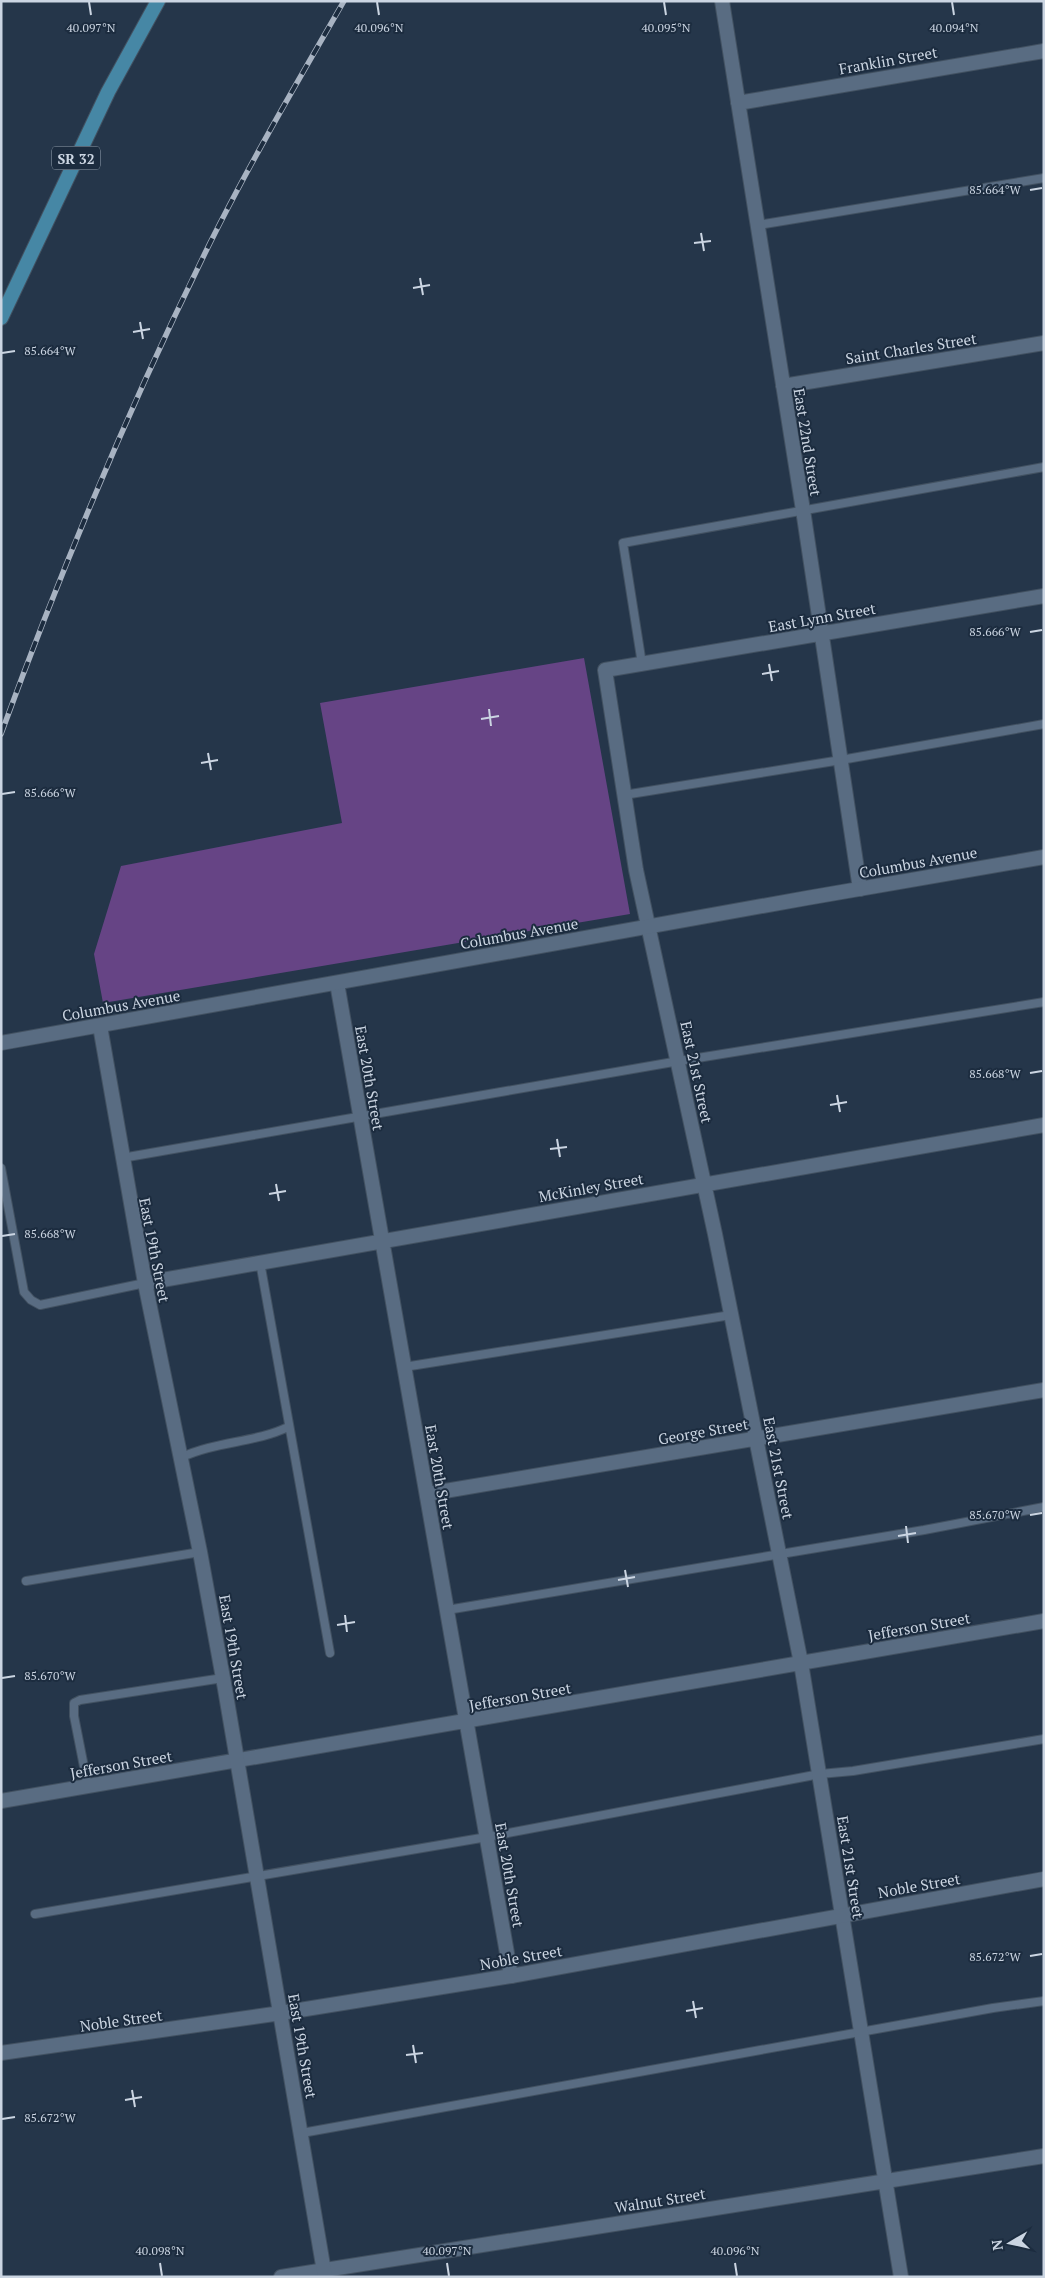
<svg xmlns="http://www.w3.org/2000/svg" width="1045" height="2278" font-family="'PT Serif',serif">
	<rect width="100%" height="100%" fill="#25364a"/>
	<path fill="#664485" d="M584 658 630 914 103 1003 94 954 121 866 342 823 320 703Z"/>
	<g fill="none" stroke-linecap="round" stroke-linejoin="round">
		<defs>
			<path id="service" d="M758 225 1044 178
				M642 664 623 543 1044 467
				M624 795 841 760 1044 724
				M122 1158 679 1061 1044 1002
				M1 1168 24 1292 31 1300 40 1305 145 1283
				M260 1262 330 1653
				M404 1367 731 1315
				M180 1458C216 1441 255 1443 288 1427
				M26 1581 200 1552
				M447 1610 924 1530 1044 1507
				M88 1787 74 1716V1703L80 1700 223 1678
				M35 1914 487 1837 820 1774 853 1771 1044 1739
				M302 2133 993 2008 1044 2001"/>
			<path id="minor" d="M722 1 803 510 860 889
				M738 103 1044 51
				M783 386 1044 343
				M337 983 511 1976
				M145 1283 1044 1125
				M427 1494 1044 1390
				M1 1801 1044 1621
				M281 2277 1044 2156
				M901 2277 801 1663 715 1234 636 870 605 670 1044 596"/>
			<path id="tertiary" d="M100 1026 145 1283 200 1552 225 1689 325 2277
				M1 1043 807 898 1044 857
				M1 2053 281 2013 511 1976 1044 1879"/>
			<path id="primary" d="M1 318 108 92 158 1"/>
		</defs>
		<use href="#service" stroke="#425161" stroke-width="10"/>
		<use href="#minor" stroke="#425161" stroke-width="16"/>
		<use href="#tertiary" stroke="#425161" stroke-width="16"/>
		<use href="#primary" stroke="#425161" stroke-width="16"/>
		<use href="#service" stroke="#596c82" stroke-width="8"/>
		<use href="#minor" stroke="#596c82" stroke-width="14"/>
		<use href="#tertiary" stroke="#596c82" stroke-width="14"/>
		<use href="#primary" stroke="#4687a5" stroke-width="14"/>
		<defs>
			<path id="rail" d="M1 734C62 567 131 403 210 243 251 161 298 81 344 1"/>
		</defs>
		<use href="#rail" stroke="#a8b3c2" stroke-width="5.5"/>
		<use href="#rail" stroke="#1c2c3f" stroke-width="4" stroke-dasharray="11" stroke-linecap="butt"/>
	</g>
	<path fill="none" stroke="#cbd5e2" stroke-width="2" d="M89 2 91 15M377 2 379 15M664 2 666 15M952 2 954 15M1030 190 1042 188M701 233 704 251M694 243 711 241M420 278 423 295M413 288 430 285M140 322 143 339M133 332 150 329M2 353 15 351M1030 632 1042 630M769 664 772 681M762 674 779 671M489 709 491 726M481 719 499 716M208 753 211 770M201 763 218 760M2 794 15 792M1030 1073 1042 1071M837 1095 840 1112M830 1105 847 1102M557 1139 560 1157M550 1149 567 1147M276 1184 279 1201M269 1194 286 1191M2 1236 15 1234M1030 1515 1042 1513M906 1526 908 1543M898 1536 916 1533M625 1570 628 1587M618 1580 635 1577M345 1615 347 1632M337 1625 355 1622M2 1678 15 1676M1030 1956 1042 1954M693 2001 696 2018M686 2011 703 2008M413 2045 416 2063M406 2055 423 2053M132 2090 135 2107M125 2100 142 2097M2 2119 15 2117M160 2263 162 2276M447 2263 449 2276M735 2263 737 2276"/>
	<g text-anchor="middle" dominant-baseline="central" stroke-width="4" stroke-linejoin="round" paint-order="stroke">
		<rect fill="#1c2c3f" stroke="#96a2b1" stroke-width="1" x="52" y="146.5" width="48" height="23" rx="4"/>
		<g font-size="14" font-weight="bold" fill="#cbd5e2">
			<text x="76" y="158">SR 32</text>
		</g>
		<g font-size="15" fill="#cbd5e2" stroke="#1c2c3f">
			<text transform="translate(888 60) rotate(-10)">Franklin Street</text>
			<text transform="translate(911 348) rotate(-9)">Saint Charles Street</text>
			<text transform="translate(808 442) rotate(81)">East 22nd Street</text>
			<text transform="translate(822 617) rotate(-10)">East Lynn Street</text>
			<text transform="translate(918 862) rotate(-10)">Columbus Avenue</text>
			<text transform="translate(519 933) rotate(-10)">Columbus Avenue</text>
			<text transform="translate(121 1005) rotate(-10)">Columbus Avenue</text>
			<text transform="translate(697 1072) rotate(78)">East 21st Street</text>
			<text transform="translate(370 1078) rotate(80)">East 20th Street</text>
			<text transform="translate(591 1187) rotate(-10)">McKinley Street</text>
			<text transform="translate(155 1250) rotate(79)">East 19th Street</text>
			<text transform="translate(703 1431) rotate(-10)">George Street</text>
			<text transform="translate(779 1468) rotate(79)">East 21st Street</text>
			<text transform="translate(440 1477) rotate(80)">East 20th Street</text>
			<text transform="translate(919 1626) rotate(-10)">Jefferson Street</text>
			<text transform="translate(234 1647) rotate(80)">East 19th Street</text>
			<text transform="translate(520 1696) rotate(-10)">Jefferson Street</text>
			<text transform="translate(121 1764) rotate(-10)">Jefferson Street</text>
			<text transform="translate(851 1867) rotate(81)">East 21st Street</text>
			<text transform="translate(510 1875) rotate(80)">East 20th Street</text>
			<text transform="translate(919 1885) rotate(-10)">Noble Street</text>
			<text transform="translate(521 1957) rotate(-10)">Noble Street</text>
			<text transform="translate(121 2020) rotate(-8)">Noble Street</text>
			<text transform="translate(303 2046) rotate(80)">East 19th Street</text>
			<text transform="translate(660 2200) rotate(-9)">Walnut Street</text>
		</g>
	</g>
	<g font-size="12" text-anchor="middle" fill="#cbd5e2" stroke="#1c2c3f" stroke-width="4" stroke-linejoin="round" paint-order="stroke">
		<text x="954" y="32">40.094°N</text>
		<text x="91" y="32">40.097°N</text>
		<text x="379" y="32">40.096°N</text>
		<text x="666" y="32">40.095°N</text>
		<text x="995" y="194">85.664°W</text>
		<text x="50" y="355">85.664°W</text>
		<text x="995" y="636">85.666°W</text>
		<text x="50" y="797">85.666°W</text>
		<text x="995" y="1078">85.668°W</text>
		<text x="50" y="1238">85.668°W</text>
		<text x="995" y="1519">85.670°W</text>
		<text x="50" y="1680">85.670°W</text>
		<text x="995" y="1961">85.672°W</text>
		<text x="50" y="2122">85.672°W</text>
		<text x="160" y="2255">40.098°N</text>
		<text x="447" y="2255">40.097°N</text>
		<text x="735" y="2255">40.096°N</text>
	</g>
	<rect width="1045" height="2278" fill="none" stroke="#cbd5e2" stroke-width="5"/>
	<g transform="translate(1010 2243) rotate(261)" stroke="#1c2c3f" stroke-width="4" paint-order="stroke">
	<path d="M0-4L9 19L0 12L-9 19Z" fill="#cbd5e2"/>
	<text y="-8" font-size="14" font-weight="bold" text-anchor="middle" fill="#cbd5e2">N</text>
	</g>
</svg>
